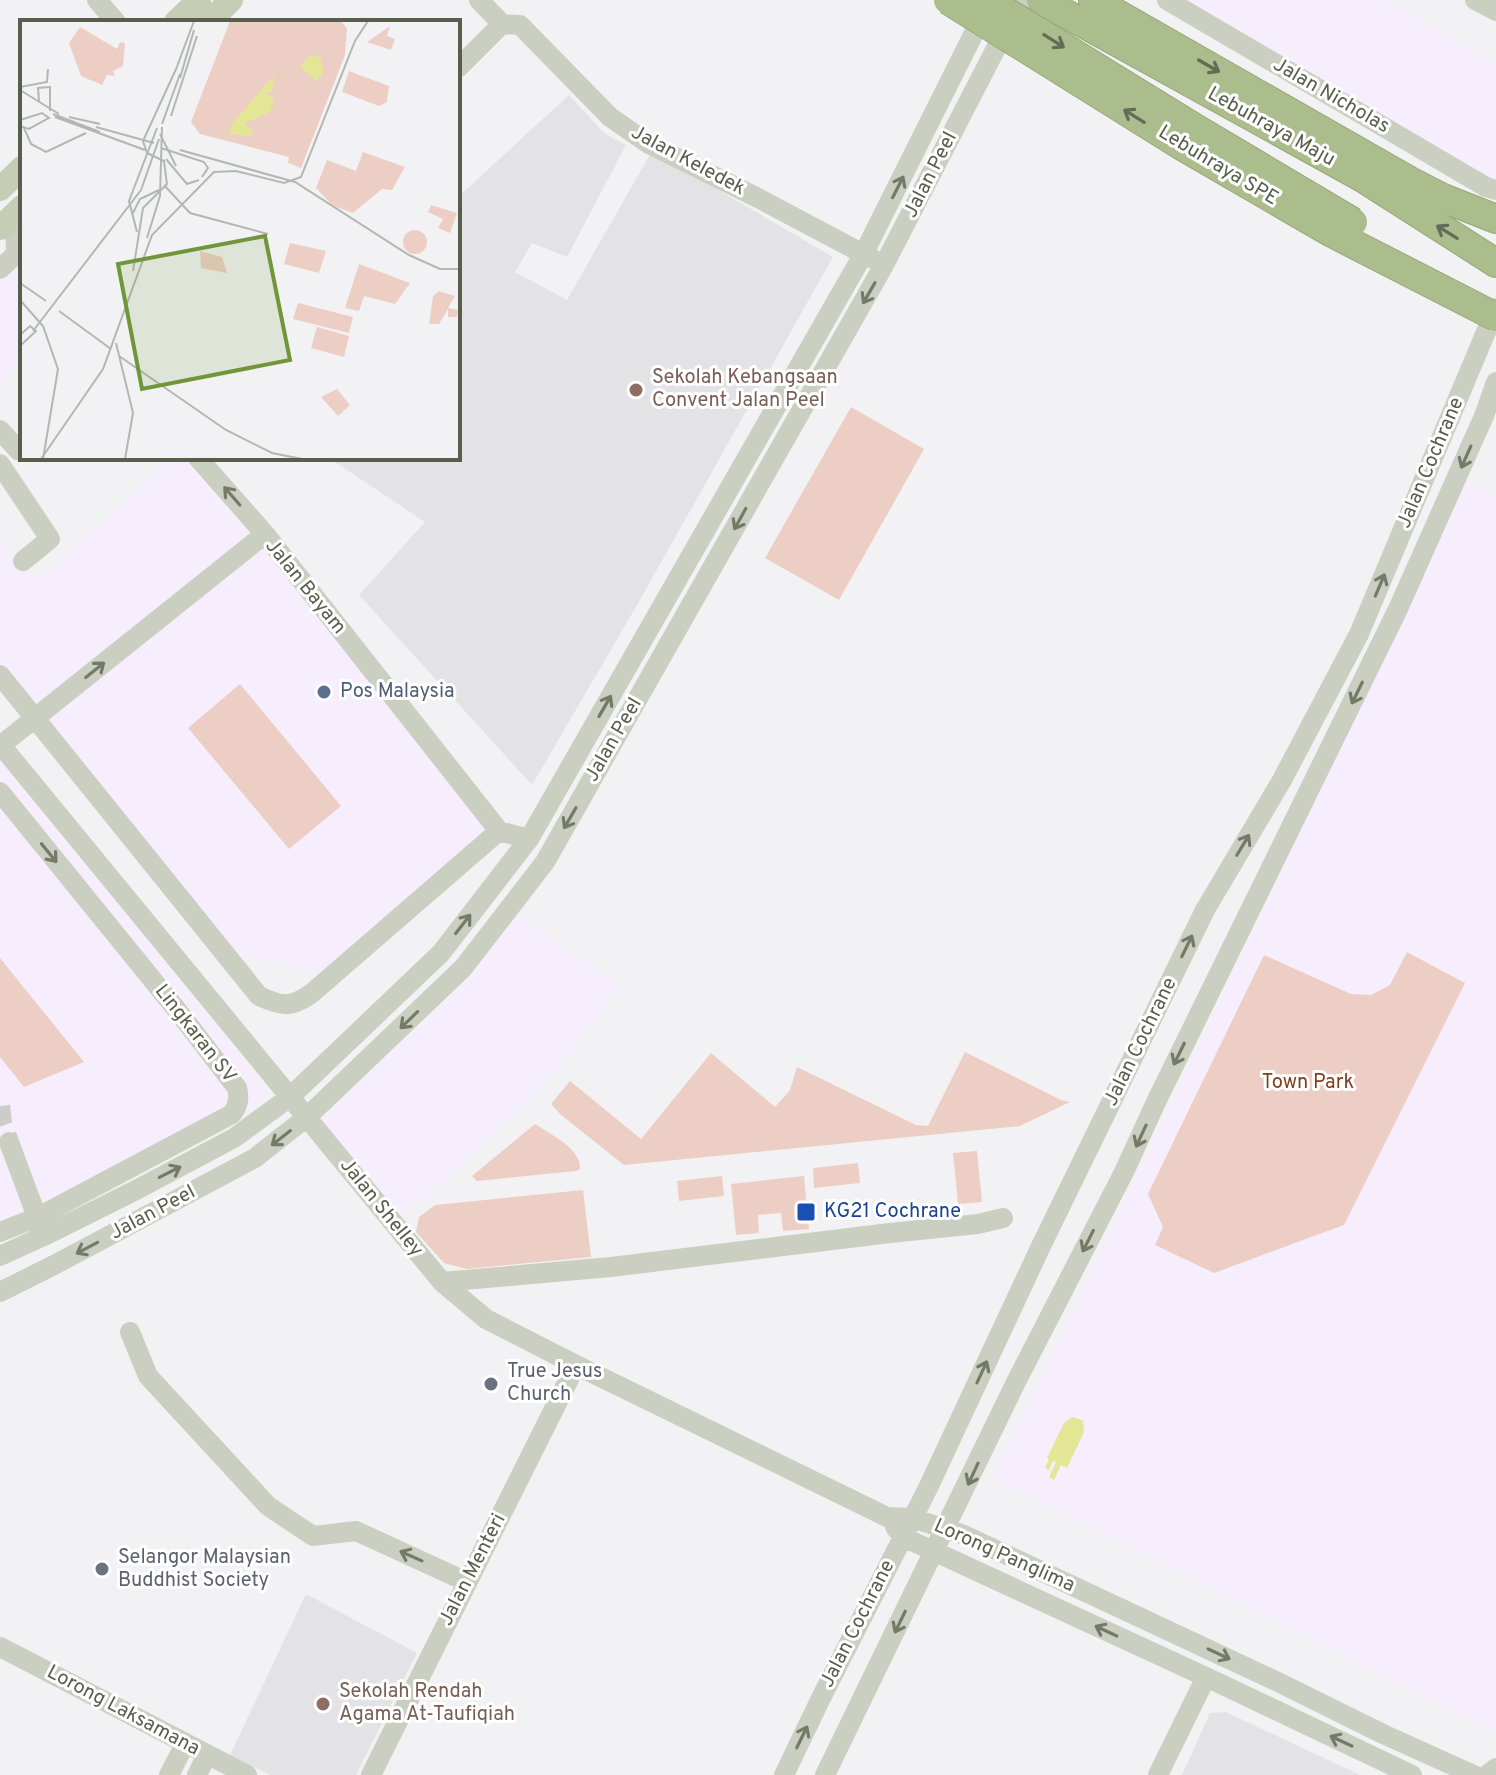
<svg xmlns="http://www.w3.org/2000/svg" width="1496" height="1775" font-family="Overpass,sans-serif">
	<rect width="100%" height="100%" fill="#f2f2f4"/>
	<path fill="#f6eefc" d="M1181 0H1385L1496 63V184Z
		M22 260V361L0 381V280Z
		M171 458H191L256 533 35 709 0 666V538L29 577 50 574Z
		M1466 481 1496 497V1733L993 1479Z
		M265 543 489 829 325 975 233 953 42 720Z
		M0 758 272 1096 133 1173 0 1243Z
		M518 914 619 986 561 1065 524 1104 441 1183 402 1216 322 1121 469 977Z"/>
	<path fill="#e3e3e5" d="M569 95 605 134 626 145 567 257 532 243 515 272 567 300 652 151 833 257 637 605 532 785 359 595 425 522 329 458H458V197Z
		M306 1594 417 1653 356 1775H270L230 1755Z
		M1226 1712 1360 1775H1182L1210 1713Z"/>
	<path fill="#edcec4" d="M851 407 924 449 839 600 765 558Z
		M240 684 341 806 289 849 188 728Z
		M1407 952 1465 983 1344 1225 1214 1273 1155 1245 1163 1227 1148 1194 1264 955 1351 994 1371 995 1390 985Z
		M0 958 84 1062 24 1087 0 1057Z
		M965 1052 1061 1100 1070 1102 1020 1126 624 1165 560 1114 551 1104 570 1081 641 1139 711 1053 775 1107 790 1090 797 1067 916 1125 928 1126Z
		M535 1124C550 1134 582 1149 580 1169L576 1171 477 1181 472 1176Z
		M977 1151 982 1202 958 1204 953 1153Z
		M858 1163 860 1183 814 1188 813 1168Z
		M722 1176 724 1196 679 1201 677 1181Z
		M804 1176 809 1229 783 1231 781 1213 758 1215 759 1233 736 1235 731 1184Z
		M583 1190 591 1257 467 1269 444 1263 416 1232 419 1217 435 1205Z"/>
	<path fill="#e3e795" d="M1073 1417 1083 1421 1084 1432 1067 1468 1061 1465 1054 1480 1049 1477 1056 1462 1053 1461 1049 1470 1045 1468 1049 1459 1047 1458 1064 1423Z"/>
	<g fill="none" stroke-linecap="round" stroke-linejoin="round">
		<path stroke="#cccdca" stroke-width="20" stroke-dasharray="20 10" stroke-linecap="butt" d="M0 1106 2 1123 9 1142"/>
		<defs>
			<path id="highway" d="M1041 0 1363 178 1496 263
				M1093 0 1410 181 1443 198 1496 219"/>
		</defs>
		<use href="#highway" stroke="#97a878" stroke-width="30"/>
		<path stroke="#cbcfc1" stroke-width="20" d="M97 0 116 22
			M479 0 502 24 520 25 610 117 649 144 758 198 873 259
			M1167 0 1486 187 1496 190
			M1475 0 1496 11
			M458 68 502 24
			M0 269 16 254 15 214
			M0 430 19 451
			M198 458 265 534 499 831 529 839
			M0 464 50 539 23 561
			M0 675 259 996C283 1007 291 1008 312 993L499 831
			M0 744 442 1282 486 1319 576 1365 887 1517 912 1518 964 1535 1280 1683 1383 1734 1474 1775
			M0 746 265 534
			M0 792 177 1010 237 1088C240 1098 238 1106 232 1114L38 1217 0 1232
			M9 1142 41 1228
			M0 1256 44 1236 138 1189 234 1138 290 1097 441 953 529 839 864 253 985 11
			M442 1282 611 1267 890 1233 978 1224 1003 1218
			M0 1292 54 1265 255 1158 307 1117 463 968 545 862 884 265 1021 0
			M130 1332 148 1376 268 1506 313 1536 356 1531 467 1582
			M895 1527 903 1537 1206 1677 1412 1775
			M0 1647 247 1775
			M169 1775 185 1744
			M197 1775 207 1755
			M371 1775 576 1365
			M784 1775 821 1698 928 1488 1041 1246 1205 910 1282 780 1359 634 1496 308
			M825 1775 1015 1384 1124 1172 1157 1100 1398 609 1484 416 1496 382
			M1158 1775 1206 1677
			M1487 1775 1496 1768"/>
		<path stroke="#c5ceb4" stroke-width="24" d="M176 22 199 0
			M209 22 231 0
			M0 189 22 168
			M0 228 22 207"/>
		<use href="#highway" stroke="#abbc8d" stroke-width="28"/>
		<defs>
			<path id="highway-bridge" d="M948 0 1182 146 1332 233 1496 317
				M987 0 1195 128 1353 222"/>
		</defs>
		<use href="#highway-bridge" stroke="#97a878" stroke-width="30" stroke-linecap="butt"/>
		<use href="#highway-bridge" stroke="#abbc8d" stroke-width="28"/>
	</g>
	<defs><path id="oneway-shaft" d="M-6 0H5M1.5-3L5.5 0L1.5 3" fill="none" stroke-width="1.6" stroke-linecap="round" stroke-linejoin="round" transform="scale(2)"/></defs>
	<g stroke="#646c55">
		<use href="#oneway-shaft" transform="translate(1054 41) rotate(32)"/>
		<use href="#oneway-shaft" transform="translate(1209 66) rotate(30)"/>
		<use href="#oneway-shaft" transform="translate(1134 116) rotate(-148)"/>
		<use href="#oneway-shaft" transform="translate(1447 232) rotate(-148)"/>
	</g>
	<g stroke="#757a68">
		<use href="#oneway-shaft" transform="translate(898 187) rotate(-63)"/>
		<use href="#oneway-shaft" transform="translate(869 293) rotate(120)"/>
		<use href="#oneway-shaft" transform="translate(1466 457) rotate(114)"/>
		<use href="#oneway-shaft" transform="translate(232 496) rotate(-131)"/>
		<use href="#oneway-shaft" transform="translate(740 519) rotate(119)"/>
		<use href="#oneway-shaft" transform="translate(1380 585) rotate(-67)"/>
		<use href="#oneway-shaft" transform="translate(95 670) rotate(-39)"/>
		<use href="#oneway-shaft" transform="translate(1357 693) rotate(116)"/>
		<use href="#oneway-shaft" transform="translate(605 706) rotate(-60)"/>
		<use href="#oneway-shaft" transform="translate(570 818) rotate(120)"/>
		<use href="#oneway-shaft" transform="translate(1243 845) rotate(-59)"/>
		<use href="#oneway-shaft" transform="translate(49 853) rotate(51)"/>
		<use href="#oneway-shaft" transform="translate(463 924) rotate(-52)"/>
		<use href="#oneway-shaft" transform="translate(1187 946) rotate(-64)"/>
		<use href="#oneway-shaft" transform="translate(409 1020) rotate(136)"/>
		<use href="#oneway-shaft" transform="translate(1179 1054) rotate(116)"/>
		<use href="#oneway-shaft" transform="translate(1141 1136) rotate(115)"/>
		<use href="#oneway-shaft" transform="translate(281 1138) rotate(142)"/>
		<use href="#oneway-shaft" transform="translate(170 1172) rotate(-27)"/>
		<use href="#oneway-shaft" transform="translate(1088 1241) rotate(117)"/>
		<use href="#oneway-shaft" transform="translate(87 1248) rotate(152)"/>
		<use href="#oneway-shaft" transform="translate(982 1372) rotate(-65)"/>
		<use href="#oneway-shaft" transform="translate(973 1474) rotate(115)"/>
		<use href="#oneway-shaft" transform="translate(411 1556) rotate(-156)"/>
		<use href="#oneway-shaft" transform="translate(900 1622) rotate(116)"/>
		<use href="#oneway-shaft" transform="translate(1106 1631) rotate(-155)"/>
		<use href="#oneway-shaft" transform="translate(1219 1654) rotate(25)"/>
		<use href="#oneway-shaft" transform="translate(802 1737) rotate(-64)"/>
		<use href="#oneway-shaft" transform="translate(1341 1741) rotate(-155)"/>
	</g>
	<g fill="#8d6e63" stroke="#fff" stroke-width="3">
		<circle cx="636" cy="390" r="8"/>
		<circle cx="323" cy="1704" r="8"/>
	</g>
	<circle fill="#5c6f8a" stroke="#fff" stroke-width="3" cx="324" cy="692" r="8"/>
	<rect fill="#1a4fb4" stroke="#fff" stroke-width="3" x="796" y="1202" width="20" height="20" rx="4"/>
	<g fill="#6b7280" stroke="#fff" stroke-width="3">
		<circle cx="491" cy="1384" r="8"/>
		<circle cx="102" cy="1569" r="8"/>
	</g>
	<g text-anchor="middle" dominant-baseline="central" stroke-width="6" stroke-linejoin="round" paint-order="stroke">
		<g font-size="20" fill="#585e4b" stroke="#fff">
			<text transform="translate(1331 96) rotate(30)">Jalan Nicholas</text>
			<text transform="translate(1271 127) rotate(29)">Lebuhraya Maju</text>
			<text transform="translate(688 161) rotate(28)">Jalan Keledek</text>
			<text transform="translate(1218 166) rotate(31)">Lebuhraya SPE</text>
			<text transform="translate(931 175) rotate(-63)">Jalan Peel</text>
			<text transform="translate(1431 463) rotate(-67)">Jalan Cochrane</text>
			<text transform="translate(305 587) rotate(51)">Jalan Bayam</text>
			<text transform="translate(614 740) rotate(-60)">Jalan Peel</text>
			<text transform="translate(195 1034) rotate(52)">Lingkaran SV</text>
			<text transform="translate(1141 1042) rotate(-64)">Jalan Cochrane</text>
			<text transform="translate(381 1208) rotate(51)">Jalan Shelley</text>
			<text transform="translate(153 1213) rotate(-28)">Jalan Peel</text>
			<text transform="translate(1004 1556) rotate(24)">Lorong Panglima</text>
			<text transform="translate(473 1570) rotate(-63)">Jalan Menteri</text>
			<text transform="translate(858 1624) rotate(-63)">Jalan Cochrane</text>
			<text transform="translate(123 1711) rotate(28)">Lorong Laksamana</text>
		</g>
		<g font-size="20" fill="#785e54" stroke="#fff" text-anchor="start">
			<text x="652" y="378">Sekolah Kebangsaan<tspan x="652" dy="23">Convent Jalan Peel</tspan></text>
			<text x="339" y="1692">Sekolah Rendah<tspan x="339" dy="23">Agama At-Taufiqiah</tspan></text>
		</g>
		<g font-size="20" fill="#4e5e75" stroke="#fff" text-anchor="start">
			<text x="340" y="692">Pos Malaysia</text>
		</g>
		<g font-size="20" fill="#7d3f1e" stroke="#fff">
			<text x="1308" y="1083">Town Park</text>
		</g>
		<g font-size="20" fill="#164399" stroke="#fff" text-anchor="start">
			<text x="824" y="1212">KG21 Cochrane</text>
		</g>
		<g font-size="20" fill="#5b616d" stroke="#fff" text-anchor="start">
			<text x="507" y="1372">True Jesus<tspan x="507" dy="23">Church</tspan></text>
			<text x="118" y="1558">Selangor Malaysian<tspan x="118" dy="23">Buddhist Society</tspan></text>
		</g>
	</g>
	<g transform="translate(20 20)">
		<rect width="440" height="440" fill="#f2f2f4"/>
		<path d="M210 1H321L327 9 325 35 281 148 268 143 269 137 180 114 171 102ZM370 6 367 16 375 19 371 30 347 22ZM60 7 97 29 100 22 105 23 103 46 93 51 95 56 87 55 82 65 61 56 49 23ZM329 51 369 66 367 82 359 86 322 72ZM343 132 385 147 372 170 362 169 333 193 312 185 296 168 307 140 336 151ZM411 185 437 193 430 213 418 208 423 199 408 192ZM383 222a12 12 0 1 1 24 0a12 12 0 1 1-24 0ZM270 223 306 231 299 253 264 244ZM180 231 202 237 207 253 181 248ZM339 244 390 263 375 284 344 276 339 291 325 288ZM419 271 435 276 428 288 438 290 437 297H428V289L419 304H409L413 276ZM278 283 333 297 329 313 273 299ZM297 307 329 316 324 337 291 328ZM317 369 330 385 318 396 301 377Z" fill="#edcec4"/>
		<path d="M292 35 300 38 304 50 297 62 280 46ZM254 55 252 71 245 73 254 80 250 92 225 103 233 112 230 116 210 114 211 105Z" fill="#e3e795"/>
		<path fill="none" stroke="#b4b7b0" stroke-width="2" d="M155 52 174 1M160 58 174 10M0 67 27 62 28 49M0 70 39 94M19 81 18 68 30 67V91M33 94 80 112M151 96 177 16M35 97 125 130M49 97 80 104M0 100 22 93 29 98 9 109 0 106M142 104 160 54M76 107 134 123M4 108 11 124 26 132 66 113M140 114 156 146M141 128 184 142 188 148 182 157M160 130 275 162 389 235 420 249H440M146 139 167 164 179 160M144 165 170 193 248 214M147 165 144 141 127 133 123 121 156 49M113 193 120 179 139 170M117 212 109 181 137 108M127 218 140 176 142 107M113 251 123 188 147 164M0 263 26 281M0 280 23 306 38 349 23 439M39 291 91 329M13 311 121 170 139 119M0 315 10 306 16 311 0 326M96 323 113 393 105 439M99 336 206 410 252 433 282 439M21 439 83 349 132 215 194 152 216 151 264 163 281 157 335 21 348 1"/>
		<path fill="#71963a" fill-opacity="0.15" stroke="#71963a" stroke-width="4" d="M245 216 270 340 122 369 98 244Z"/>
		<rect width="440" height="440" fill="none" stroke="#585e4b" stroke-width="4"/>
	</g>
</svg>
